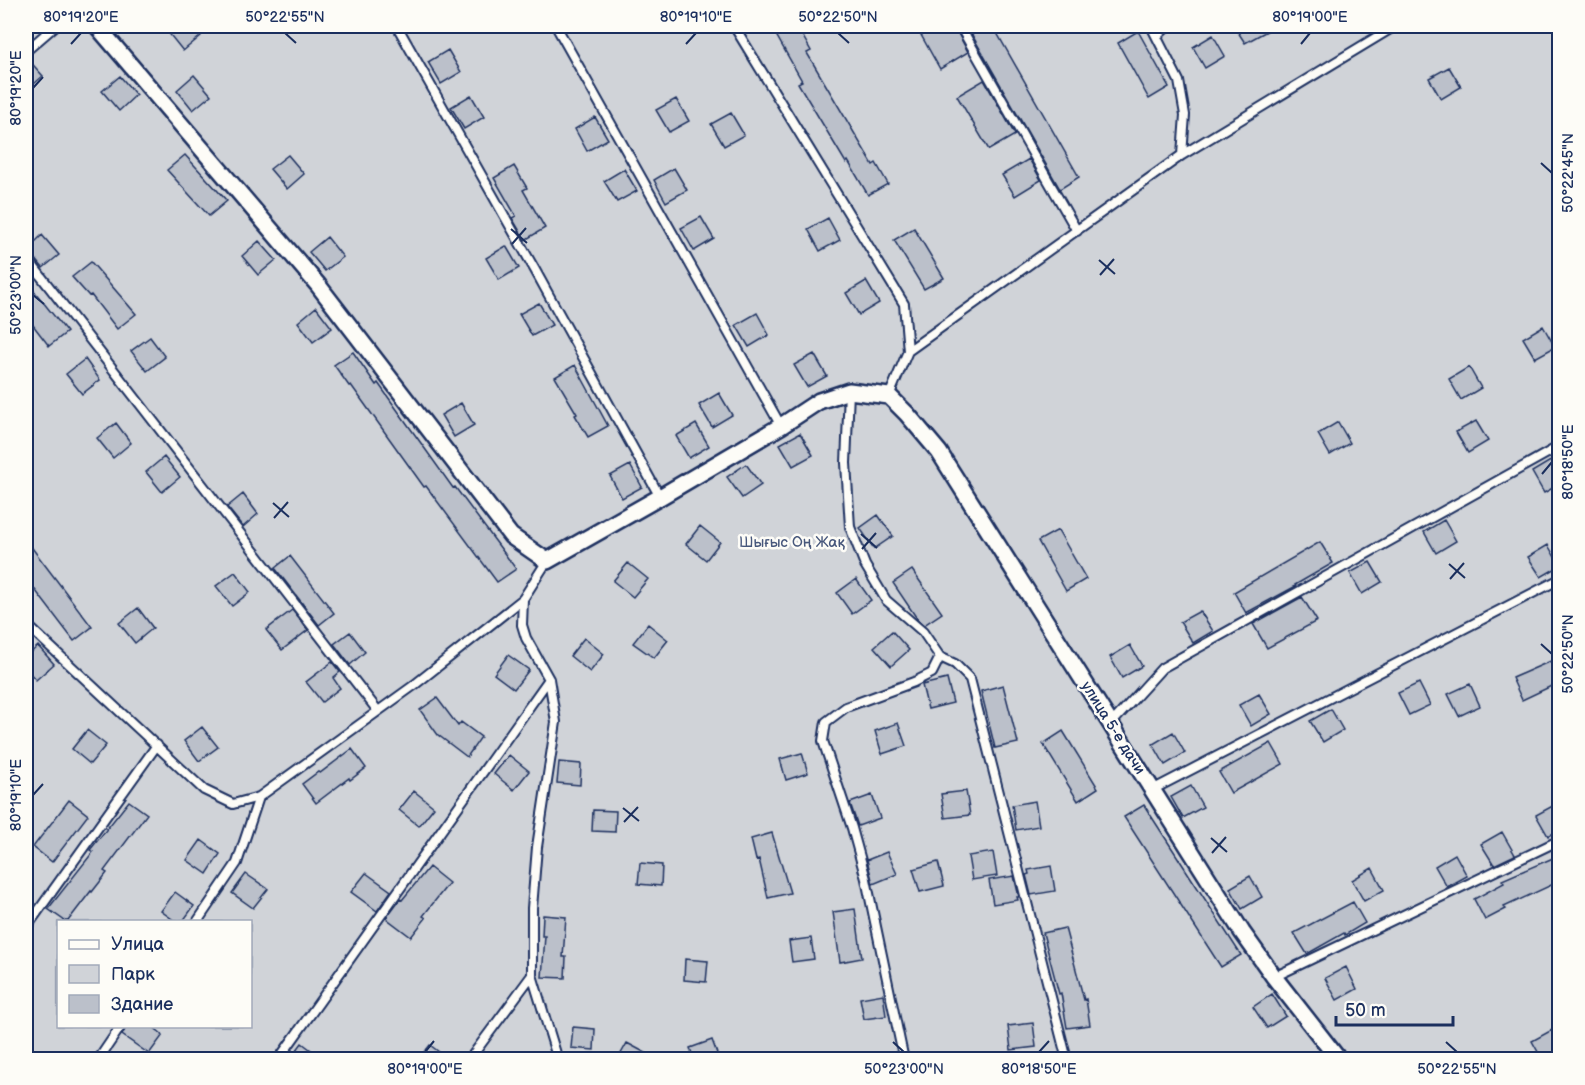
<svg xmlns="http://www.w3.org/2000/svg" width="1585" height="1085" font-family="'Balsamiq Sans',sans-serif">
	<rect width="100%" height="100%" fill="#f0f0ee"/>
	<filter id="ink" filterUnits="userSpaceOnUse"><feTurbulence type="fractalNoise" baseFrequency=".0167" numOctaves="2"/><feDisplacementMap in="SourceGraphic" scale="12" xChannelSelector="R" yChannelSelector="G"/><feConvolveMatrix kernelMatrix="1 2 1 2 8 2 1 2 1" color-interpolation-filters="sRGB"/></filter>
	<g filter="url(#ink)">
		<path fill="#d0d3d8" stroke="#76819b" stroke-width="1.5" fill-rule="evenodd" d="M26 26H1559V1059H26ZM58 922H250V1026H58Z"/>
		<path fill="#bbc0ca" stroke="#1b2f5e" stroke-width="1.5" d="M174 26H193L201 36 183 51 167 31Z
			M771 26H797L811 51 807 53 873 165 876 163 888 184 868 195 848 161 846 163 798 83 802 81Z
			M916 26H954L968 52 940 69Z
			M967 26H993L1079 177 1060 189Z
			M1234 26H1276L1245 43Z
			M1138 31 1169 87 1149 99 1118 43Z
			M1213 35 1225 56 1205 68 1193 47Z
			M448 50 461 72 441 84 428 62Z
			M26 57 43 76 26 91Z
			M1449 67 1461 87 1441 99 1429 78Z
			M194 75 211 95 193 110 177 90Z
			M120 76 136 95 119 111 102 91Z
			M984 80 1015 135 989 150 957 96Z
			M471 95 484 117 464 129 451 107Z
			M676 99 689 121 669 132 656 110Z
			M731 113 744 135 724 146 711 124Z
			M595 117 608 139 587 151 575 129Z
			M185 155 227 201 209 216 167 170Z
			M288 155 304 174 287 189 270 169Z
			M1029 159 1041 180 1015 196 1002 175Z
			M514 166 527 188 523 190 545 228 525 240 512 218 516 216 494 178Z
			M674 168 687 190 666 202 654 180Z
			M624 169 637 191 617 202 604 181Z
			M701 217 714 239 694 251 681 228Z
			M828 218 840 240 820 251 808 229Z
			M914 228 944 278 924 289 894 240Z
			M42 235 59 255 43 268 31 253 26 251Z
			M327 237 343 257 325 271 309 252Z
			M259 241 276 260 258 275 242 256Z
			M506 246 519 268 499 280 486 258Z
			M91 262 136 314 117 329 91 295 89 296 72 277Z
			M26 266 33 276 27 282 67 332 49 346 26 316Z
			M866 281 879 303 859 315 846 293Z
			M539 303 552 325 532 336 519 314Z
			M316 307 332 328 313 342 298 322Z
			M757 313 769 335 749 347 736 325Z
			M1543 326 1555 347 1535 358 1523 338Z
			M150 337 165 357 147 371 131 351Z
			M353 352 376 385 378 383 453 488 455 487 516 569 497 582 426 486 424 487 351 385 349 386 334 365Z
			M814 354 827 376 807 387 794 365Z
			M85 359 100 380 82 394 66 374Z
			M575 365 608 426 588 437 575 415 577 414 555 377Z
			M1469 367 1481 388 1461 400 1449 379Z
			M719 393 732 415 712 427 699 405Z
			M461 403 474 425 454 437 441 415Z
			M1476 421 1488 441 1468 453 1456 432Z
			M1338 422 1350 443 1330 455 1318 434Z
			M116 423 131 443 113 458 97 438Z
			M696 424 709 446 689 458 676 436Z
			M800 433 813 455 793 466 780 444Z
			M164 457 180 477 162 492 146 472Z
			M1552 460 1560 473V484L1544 493 1532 472Z
			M746 464 761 485 742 498 727 477Z
			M630 465 642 487 622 498 610 476Z
			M243 494 258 514 243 527 227 507Z
			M878 515 893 536 874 549 860 528Z
			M1444 520 1456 541 1436 553 1424 532Z
			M700 526 720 542 706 560 686 544Z
			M1058 530 1086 579 1066 591 1038 541Z
			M26 540 92 627 74 641 26 578Z
			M1320 542 1333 563 1295 585 1296 586 1246 613 1234 592Z
			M1548 545 1560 566 1541 577 1528 557Z
			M290 556 334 613 319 625 275 568Z
			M1370 562 1382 582 1362 594 1350 573Z
			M628 563 648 579 633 597 613 581Z
			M912 570 942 613 924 625 918 620 893 583Z
			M235 572 250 592 232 606 216 586Z
			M856 579 871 600 852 614 837 593Z
			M1302 597 1317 621 1267 648 1253 624Z
			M138 608 153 628 135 643 119 623Z
			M292 610 308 630 282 650 266 630Z
			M1200 611 1213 631 1193 643 1180 622Z
			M648 624 668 640 654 658 633 643Z
			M892 631 909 650 891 666 874 647Z
			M350 632 365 652 350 665 334 644Z
			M584 638 604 654 590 672 570 656Z
			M1130 645 1142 666 1122 678 1110 657Z
			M38 646 54 664 36 680 26 669V657Z
			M508 655 529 670 514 689 494 674Z
			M1560 657V682L1522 700 1512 678Z
			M332 662 340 672 333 678 340 688 322 702 306 682Z
			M947 679 953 703 928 709 922 685Z
			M1419 683 1430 705 1409 715 1398 693Z
			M1470 684 1480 706 1459 716 1448 694Z
			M1003 685 1018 743 995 748 981 691Z
			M1259 694 1271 714 1251 726 1239 705Z
			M437 698 458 726 461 722 481 737 467 757 438 735 420 710Z
			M1331 709 1343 730 1323 742 1310 721Z
			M898 723 906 746 882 754 875 731Z
			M202 727 218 747 199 761 184 741Z
			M87 730 106 745 90 764 72 749Z
			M1063 731 1098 788 1078 801 1043 744Z
			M1173 732 1185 753 1165 765 1153 744Z
			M1271 743 1283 764 1231 793 1219 772Z
			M352 749 366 768 350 780 349 778 316 803 302 784 318 772 320 773Z
			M802 753 808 773 786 780 780 759Z
			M509 755 529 771 514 790 494 774Z
			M559 762 581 764 580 785 557 783Z
			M1191 786 1203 807 1183 818 1171 797Z
			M414 791 434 807 419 826 399 810Z
			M966 791 970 815 945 818 941 794Z
			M872 795 880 818 858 826 850 803Z
			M69 800 88 815 52 862 33 847Z
			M129 801 147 814 104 871 107 873 92 892 91 891 68 921H65L48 909 93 852 90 850Z
			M1035 801 1039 826 1016 830 1012 805Z
			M1560 802V830L1548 836 1536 815Z
			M1144 805 1241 955 1221 967 1124 817Z
			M593 810 616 811 615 832 592 831Z
			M1502 832 1515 855 1494 865 1481 844Z
			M772 833 790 893 768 898 759 859 756 860 751 839Z
			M201 840 220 854 207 874 187 860Z
			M887 852 897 874 873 884 867 860Z
			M993 852 997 876 972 880 968 856Z
			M1455 854 1467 876 1447 887 1435 866Z
			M1560 855V881L1504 907 1506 909 1485 920 1474 899 1504 883 1502 880Z
			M938 862 944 886 920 892 913 869Z
			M640 863 662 865 661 886 638 884Z
			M1051 866 1055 891 1031 895 1026 875 1029 874 1028 870Z
			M429 867 449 883 423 916 426 918 411 937 386 918 400 899 402 900Z
			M1372 868 1384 890 1364 901 1352 880Z
			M366 873 391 891 377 911 351 892Z
			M246 874 268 889 253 908 232 893Z
			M1014 876 1019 897H1017L1018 900 993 904 989 880Z
			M1250 876 1262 897 1242 909 1230 888Z
			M175 892 194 906 183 921H175L161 911Z
			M1353 902 1365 923 1345 935 1344 933 1307 954 1294 933Z
			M855 909 862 958 840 962 833 912Z
			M543 915 566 917 563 957H566L565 978 542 977 545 936H542Z
			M1065 928 1084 1000 1086 999 1090 1025 1067 1028 1061 993 1059 994 1043 933Z
			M811 938 814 959 792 962 789 941Z
			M685 959 708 961 706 982 684 980Z
			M1346 967 1357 989 1337 1000 1325 978Z
			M883 994 886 1016 864 1019 860 998Z
			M1272 994 1286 1016 1267 1028 1253 1007Z
			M1033 1023 1036 1047 1011 1050 1008 1026Z
			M127 1026H152L163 1035 149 1054 122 1035Z
			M573 1027 595 1029 594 1050 571 1048Z
			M1552 1030 1560 1043V1054L1549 1059H1542L1532 1041Z
			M712 1040 719 1059H694L690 1048Z
			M302 1043 323 1059H290Z
			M627 1043 657 1059H618Z
			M430 1045 448 1059H419Z"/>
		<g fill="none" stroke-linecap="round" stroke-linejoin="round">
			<defs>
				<path id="lane" d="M397 26 535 270 660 497
					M556 26 781 426
					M734 26 904 304 908 351 1182 155 1395 26
					M960 26 1077 231
					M1151 26 1179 81 1185 115 1182 155
					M1157 36 1168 26
					M26 51 55 26
					M26 257 378 711
					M849 391 846 463 850 527 865 565 886 600 923 632 940 657 932 673 914 682 846 707 826 722 823 741 852 828 866 879 904 1060
					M889 396 908 351
					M523 599 522 625 526 638 549 679 556 722 537 847 532 908V975L558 1060
					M26 624 204 790 233 804 259 797 413 686 523 599 547 561
					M940 657 955 664 970 679 1067 1060
					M1111 724 1162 668 1560 446
					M1152 790 1560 579
					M197 922 237 863 259 797
					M26 928 157 745
					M1274 977 1560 840
					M98 1060 121 1026
					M278 1060 549 679
					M469 1060 532 975"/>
				<path id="street" d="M97 26 318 285 511 536 547 561 660 497 781 426 819 401 849 391 889 396 907 414 939 452 1242 932 1274 977 1339 1060"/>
			</defs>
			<use href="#lane" stroke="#1b2f5e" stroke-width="12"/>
			<use href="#street" stroke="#1b2f5e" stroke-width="20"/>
			<use href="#lane" stroke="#fdfcf7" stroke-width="8"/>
			<use href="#street" stroke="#fdfcf7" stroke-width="15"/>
		</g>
	</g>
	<path fill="none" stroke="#1b2f5e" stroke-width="2" d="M285 33 296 43M838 33 849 43M71 44 81 33M686 44 696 33M1301 44 1310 33M33 88 43 77M1541 163 1552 173M511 229 527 243M512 244 526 228M1099 260 1115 274M1100 275 1114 259M33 295 44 304M1542 474 1552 462M273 503 289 517M274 518 288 502M861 534 877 548M862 549 876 533M1449 564 1465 578M1450 579 1464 563M1541 644 1552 654M33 795 43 784M623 808 639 821M624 822 638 807M1211 838 1227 852M1212 853 1226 837M893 1042 904 1052M1446 1042 1457 1052M425 1052 434 1041M1039 1052 1049 1041"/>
	<g text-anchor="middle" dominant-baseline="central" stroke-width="5" stroke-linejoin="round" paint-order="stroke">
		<g font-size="15" fill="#48587c" stroke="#fdfcf7">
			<text x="792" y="542">Шығыс Оң Жақ</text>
		</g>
		<g font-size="15" fill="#1b2f5e" stroke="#fdfcf7">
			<text transform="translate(1113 728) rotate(58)">улица 5-е дачи</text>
		</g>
	</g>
	<rect width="1585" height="1085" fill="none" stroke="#fdfcf7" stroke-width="66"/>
	<rect x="57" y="920" width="195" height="108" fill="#fdfcf7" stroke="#a3aaba" stroke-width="1.5"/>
	<rect x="69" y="940" width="30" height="9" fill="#fdfcf7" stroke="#a3aaba" stroke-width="1.5"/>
	<text x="111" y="950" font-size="18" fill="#1b2f5e">Улица</text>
	<rect x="69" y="965" width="30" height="18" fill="#d0d3d8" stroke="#a3aaba" stroke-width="1.5"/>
	<text x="111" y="980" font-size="18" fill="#1b2f5e">Парк</text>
	<rect x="69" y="995" width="30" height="18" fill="#bbc0ca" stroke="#a3aaba" stroke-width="1.5"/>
	<text x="111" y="1010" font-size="18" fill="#1b2f5e">Здание</text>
	<path d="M1336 1016v9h117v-9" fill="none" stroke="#1b2f5e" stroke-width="3"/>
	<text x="1345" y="1016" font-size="18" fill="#1b2f5e" stroke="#fdfcf7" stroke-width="4.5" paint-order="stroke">50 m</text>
	<rect x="33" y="33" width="1519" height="1019" fill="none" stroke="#1b2f5e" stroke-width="2"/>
	<g font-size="15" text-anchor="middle" fill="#1b2f5e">
		<text x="81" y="22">80°19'20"E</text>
		<text x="285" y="22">50°22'55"N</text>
		<text x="696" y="22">80°19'10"E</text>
		<text x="838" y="22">50°22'50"N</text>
		<text x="1310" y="22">80°19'00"E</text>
		<text transform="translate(16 88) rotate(-90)" y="5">80°19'20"E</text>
		<text transform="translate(1568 173) rotate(-90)" y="5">50°22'45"N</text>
		<text transform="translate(16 295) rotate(-90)" y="5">50°23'00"N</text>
		<text transform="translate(1568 462) rotate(-90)" y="5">80°18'50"E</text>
		<text transform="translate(1568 654) rotate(-90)" y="5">50°22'50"N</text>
		<text transform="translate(16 795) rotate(-90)" y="5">80°19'10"E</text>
		<text x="425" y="1074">80°19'00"E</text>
		<text x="904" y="1074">50°23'00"N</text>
		<text x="1039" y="1074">80°18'50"E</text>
		<text x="1457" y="1074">50°22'55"N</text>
	</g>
</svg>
